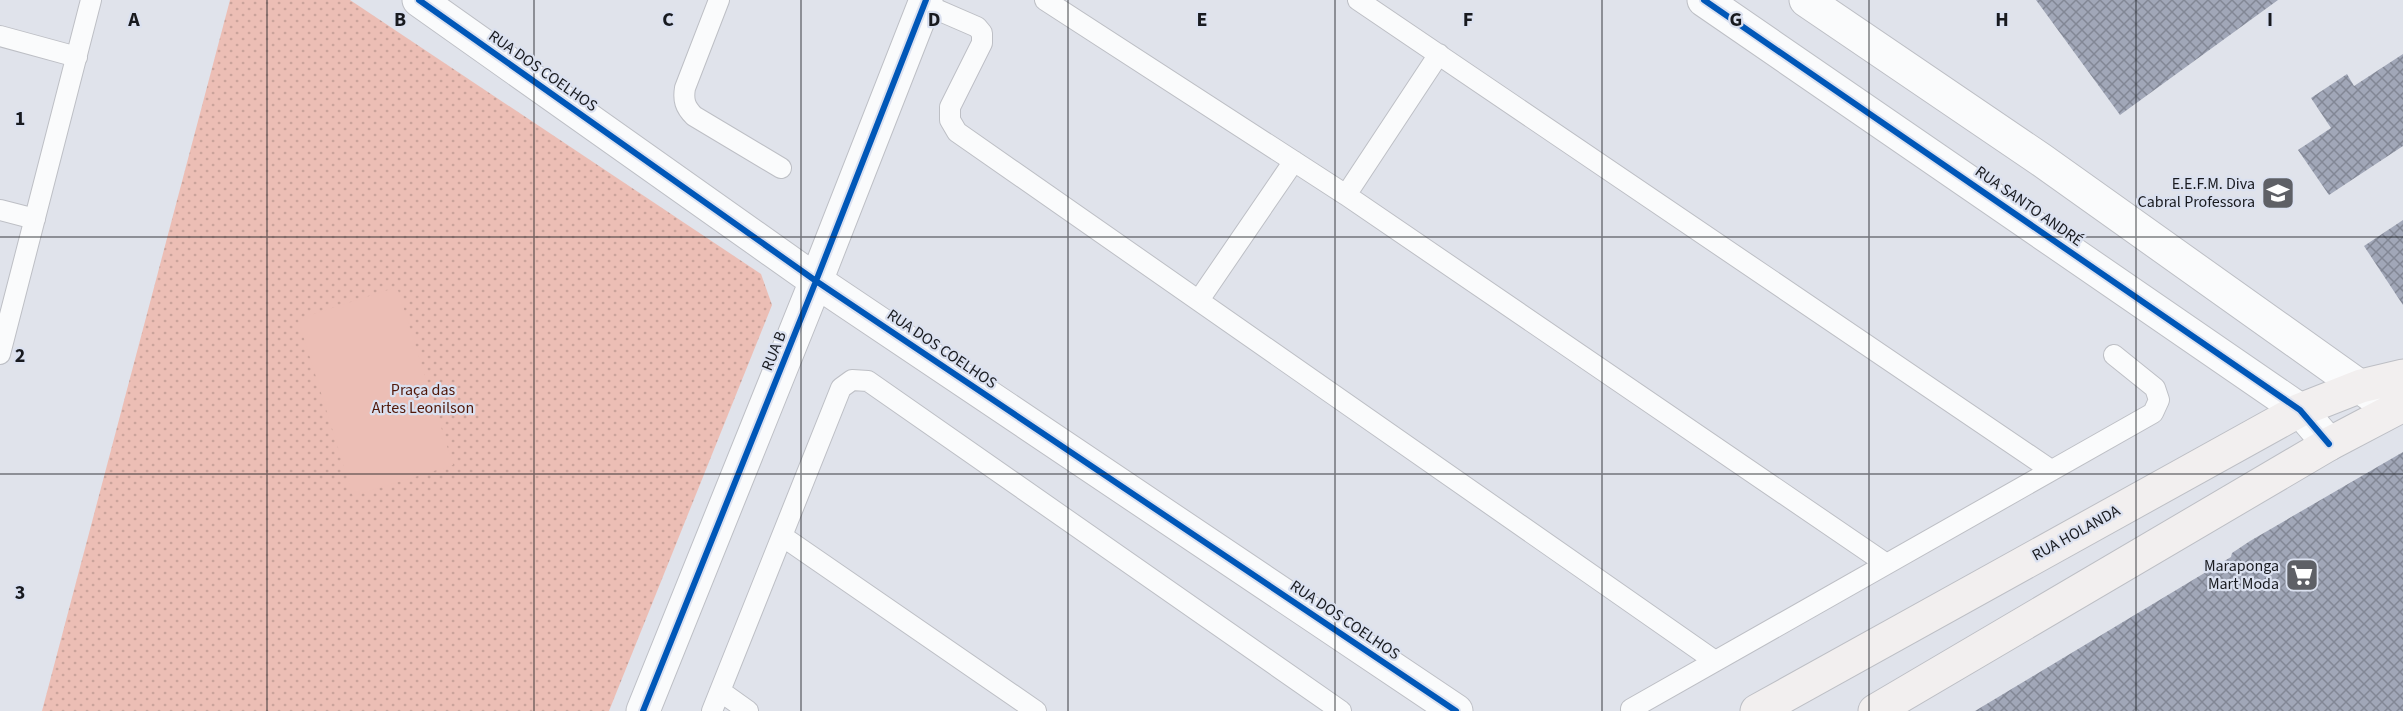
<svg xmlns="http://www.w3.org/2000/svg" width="2403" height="711" font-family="'Source Sans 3',sans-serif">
	<defs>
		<pattern id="grass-dots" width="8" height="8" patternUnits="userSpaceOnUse" patternTransform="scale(1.5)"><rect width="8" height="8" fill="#ecbeb5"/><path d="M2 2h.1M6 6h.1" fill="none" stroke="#caa39b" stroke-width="1.8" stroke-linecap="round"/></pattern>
		<pattern id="building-cross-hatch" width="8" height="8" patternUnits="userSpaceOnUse" patternTransform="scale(1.5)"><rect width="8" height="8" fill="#a1a7b8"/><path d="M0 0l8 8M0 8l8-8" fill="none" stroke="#828795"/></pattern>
	</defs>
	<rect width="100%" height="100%" fill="#e0e3eb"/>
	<path fill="url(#grass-dots)" d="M230 0H350L761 274 772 305 609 711H42Z"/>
	<path fill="#ecbeb5" d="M397 287 453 465 353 496 298 319Z"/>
	<path fill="url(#building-cross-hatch)" d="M2036 0H2278L2120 115Z
		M2403 54V146L2329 195 2298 150 2331 128 2311 98 2347 74 2354 86Z
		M2403 220V305L2364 246Z
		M2403 452V711H1975L2231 557 2232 553 2250 541Z"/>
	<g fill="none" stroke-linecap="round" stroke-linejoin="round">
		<defs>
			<path id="lane" d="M719 0 685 88C683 100 685 107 694 116L781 168
				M1045 0 1346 195 1885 563
				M1358 0 2051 470
				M924 4 977 27 982 33V43L950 107V120L957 132 1715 661
				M0 36 77 57
				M1346 195 1439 54
				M0 210 35 219
				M1199 300 1294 161
				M0 354 91 0
				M782 536 1036 711
				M720 691 748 711
				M1631 709 2153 413 2159 400 2155 388 2114 355
				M712 711 841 388 852 380 868 381 1341 711"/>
			<path id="street" d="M419 0 816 281 1456 711
				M1704 0 2300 410 2329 444
				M1806 0 2040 159 2380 401
				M643 711 816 281 926 0"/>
			<path id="secondary" d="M1757 711 2300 410 2361 386 2403 376
				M1875 711 2329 444 2403 405"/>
		</defs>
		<use href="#lane" stroke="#bdbfc5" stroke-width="22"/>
		<use href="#street" stroke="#bdbfc5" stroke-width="35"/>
		<use href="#secondary" stroke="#bdbfc5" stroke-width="35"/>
		<use href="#lane" stroke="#fafbfc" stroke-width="20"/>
		<use href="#street" stroke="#fafbfc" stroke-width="33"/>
		<use href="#secondary" stroke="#f2efef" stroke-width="33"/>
		<defs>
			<path id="cycleway" d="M419 0 816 281 1456 711
				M1704 0 2300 410 2329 444
				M643 711 816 281 926 0"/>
		</defs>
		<use href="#cycleway" stroke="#dbe1f0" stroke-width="10"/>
		<use href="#cycleway" stroke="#0057b8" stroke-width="6"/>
	</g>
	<path fill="none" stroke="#181a1f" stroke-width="1.5" stroke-opacity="0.55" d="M267 0V711M534 0V711M801 0V711M1068 0V711M1335 0V711M1602 0V711M1869 0V711M2136 0V711M0 237H2403M0 474H2403"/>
	<defs>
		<symbol id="school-square" viewBox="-11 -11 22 22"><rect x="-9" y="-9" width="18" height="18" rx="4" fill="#5e6066" stroke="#dbe1f0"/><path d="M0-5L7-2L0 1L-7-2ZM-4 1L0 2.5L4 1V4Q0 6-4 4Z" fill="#fff"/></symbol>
		<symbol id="supermarket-square" viewBox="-11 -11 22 22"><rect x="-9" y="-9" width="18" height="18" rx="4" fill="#5e6066" stroke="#dbe1f0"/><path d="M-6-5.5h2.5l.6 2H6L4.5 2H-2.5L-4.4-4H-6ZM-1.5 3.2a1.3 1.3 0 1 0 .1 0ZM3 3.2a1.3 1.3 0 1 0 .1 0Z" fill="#fff"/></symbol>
	</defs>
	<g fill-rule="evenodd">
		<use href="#school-square" x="2259" y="174" width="38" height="38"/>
		<use href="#supermarket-square" x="2283" y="556" width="38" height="38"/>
	</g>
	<g text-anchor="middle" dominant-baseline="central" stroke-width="4.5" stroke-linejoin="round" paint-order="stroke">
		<g font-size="16" fill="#181a1f" stroke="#dbe1f0">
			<text transform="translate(543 71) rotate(35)">RUA DOS COELHOS</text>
			<text transform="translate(2029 206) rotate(35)">RUA SANTO ANDRÉ</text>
			<text transform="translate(942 349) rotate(34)">RUA DOS COELHOS</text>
			<text transform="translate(774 351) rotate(-68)">RUA B</text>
			<text transform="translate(2076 533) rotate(-29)">RUA HOLANDA</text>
			<text transform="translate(1345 620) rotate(34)">RUA DOS COELHOS</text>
		</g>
		<g font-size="16" fill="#181a1f" stroke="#dbe1f0" text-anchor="end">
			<text x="2255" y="184">E.E.F.M. Diva<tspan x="2255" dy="18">Cabral Professora</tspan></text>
			<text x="2279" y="566">Maraponga<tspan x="2279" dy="18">Mart Moda</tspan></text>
		</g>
		<g font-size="16" fill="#511809" stroke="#dbe1f0">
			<text x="423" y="390">Praça das<tspan x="423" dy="18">Artes Leonilson</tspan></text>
		</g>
	</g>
	<g font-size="20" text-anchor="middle" font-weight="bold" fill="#181a1f" stroke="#dbe1f0" stroke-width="4.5" stroke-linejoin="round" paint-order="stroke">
		<text x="134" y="26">A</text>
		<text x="400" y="26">B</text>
		<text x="668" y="26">C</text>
		<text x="934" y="26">D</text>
		<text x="1202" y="26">E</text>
		<text x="1468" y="26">F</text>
		<text x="1736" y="26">G</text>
		<text x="2002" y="26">H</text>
		<text x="2270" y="26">I</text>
		<text x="20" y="125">1</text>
		<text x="20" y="362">2</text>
		<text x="20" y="599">3</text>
	</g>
</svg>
